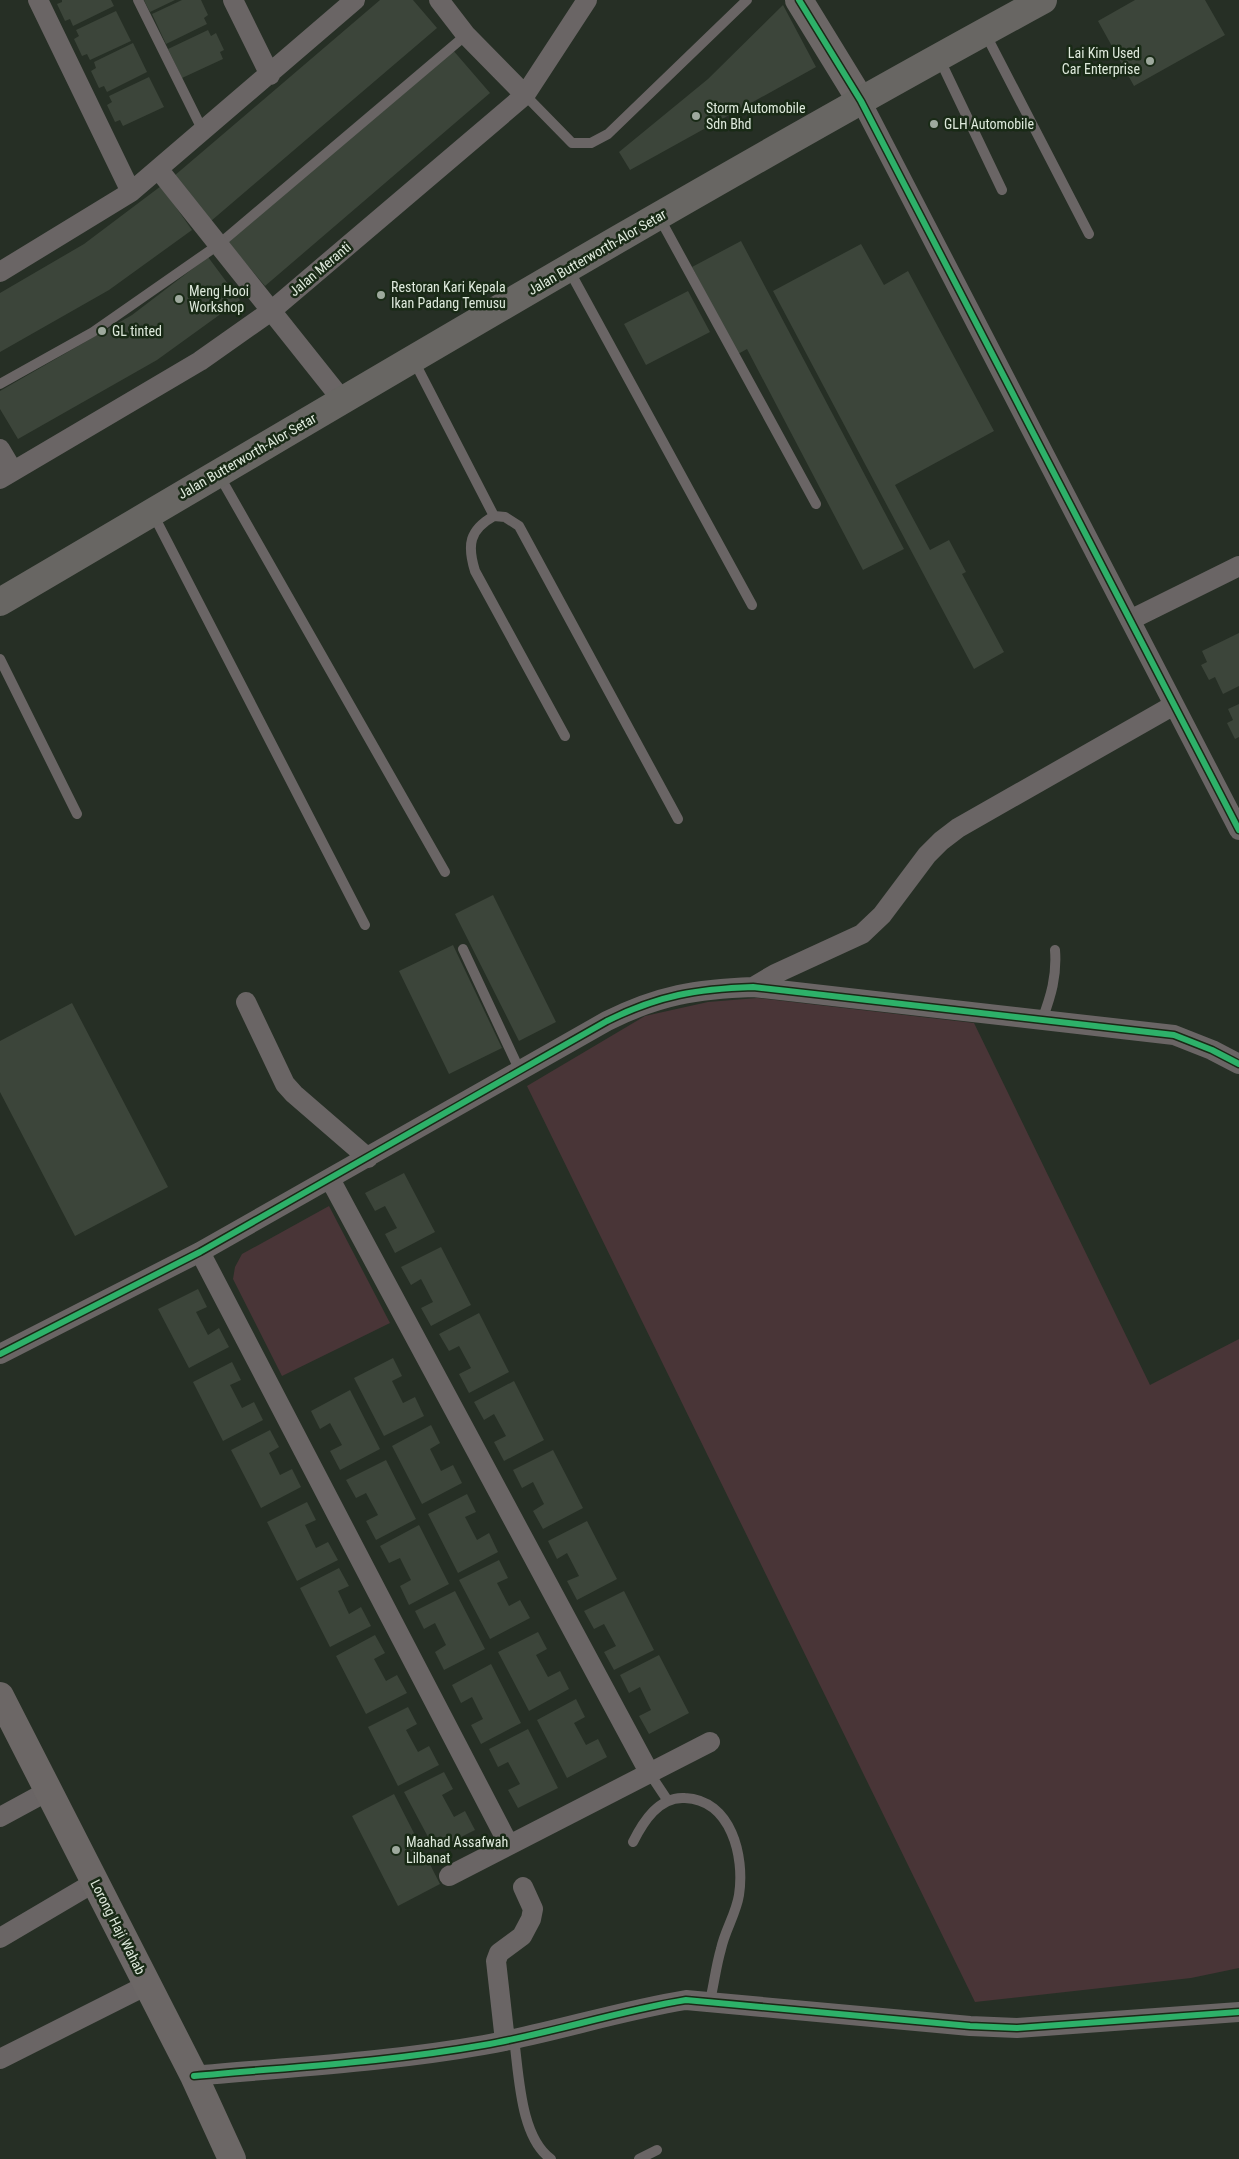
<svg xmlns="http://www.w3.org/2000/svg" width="1239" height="2159" font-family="'Roboto Condensed',sans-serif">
	<rect width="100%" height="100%" fill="#262f25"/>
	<path fill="#493537" d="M757 998 974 1023 1150 1385 1239 1339V1968L1191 1978 975 2002 527 1086 645 1016 708 1002Z
		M329 1206 390 1323 282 1376 233 1279 235 1267 242 1254Z"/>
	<path fill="#3c453a" d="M62 0H111L114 6 73 26 70 19 65 21 57 4 62 2Z
		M144 0H175L150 12Z
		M182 0H201L208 15 204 18 207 24 166 44 152 14Z
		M380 0H413L437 28 211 221 174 176Z
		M1135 0H1205L1225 35 1134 86 1098 21Z
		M783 5 816 67 630 170 619 152 708 79Z
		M116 11 131 41 90 60 87 54 82 56 74 39 79 36 76 30Z
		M208 30 211 36 216 33 224 50 220 52 223 59 182 78 168 49Z
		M133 43 147 72 107 92 104 86 99 88 91 71 96 68 94 62Z
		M452 49 490 93 265 286 227 241Z
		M149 77 164 107 123 126 120 120 115 122 107 105 112 102 109 96Z
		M161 186 192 230 109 290 0 352V293L84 244Z
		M741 241 904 549 863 570 747 349 738 354 692 267Z
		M861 244 884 285 908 271 994 431 895 485 930 550 949 540 966 572 962 574 1004 652 974 669 773 291Z
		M208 257 240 300 157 360 18 439 0 409V391L132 315Z
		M688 291 710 332 646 365 624 324Z
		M1239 633V686L1223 694 1215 677 1209 680 1201 665 1207 662 1202 651Z
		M1239 704V737L1235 739 1227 723 1233 720 1228 709Z
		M493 895 556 1022 519 1041 455 914Z
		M453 945 502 1048 449 1074 399 971Z
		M72 1003 168 1187 75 1236 0 1092V1041Z
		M404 1173 435 1232 395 1253 385 1234 397 1228 385 1206 375 1211 365 1193Z
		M441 1247 471 1305 431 1326 421 1308 433 1302 421 1279 411 1285 401 1267Z
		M198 1289 207 1307 196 1312 208 1335 219 1328 229 1347 189 1368 158 1309Z
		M479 1313 509 1372 469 1393 459 1374 471 1368 459 1346 449 1351 439 1334Z
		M393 1358 402 1376 392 1381 403 1403 415 1397 424 1416 384 1436 354 1378Z
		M232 1362 241 1380 230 1385 242 1408 254 1402 263 1420 223 1441 193 1382Z
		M514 1381 544 1440 504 1461 494 1442 506 1436 494 1414 484 1420 474 1402Z
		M350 1390 380 1449 340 1470 330 1451 342 1445 330 1423 320 1429 311 1411Z
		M431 1425 440 1443 430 1449 441 1471 453 1465 462 1483 422 1504 392 1446Z
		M270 1430 279 1447 269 1453 280 1475 292 1469 301 1487 261 1508 231 1450Z
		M553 1450 583 1508 543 1529 533 1511 544 1504 533 1482 522 1488 513 1470Z
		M386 1460 416 1519 376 1540 366 1521 378 1515 366 1493 356 1498 346 1480Z
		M467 1494 476 1512 465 1517 477 1540 489 1533 498 1552 458 1573 428 1514Z
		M307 1502 316 1520 305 1525 316 1548 328 1542 338 1560 297 1581 267 1522Z
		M587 1521 617 1579 577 1600 567 1581 579 1576 567 1553 557 1559 548 1541Z
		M419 1525 449 1584 409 1605 400 1586 411 1580 400 1558 389 1563 380 1546Z
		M499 1560 508 1578 497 1583 509 1606 520 1600 530 1618 490 1639 459 1580Z
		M339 1568 349 1586 338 1591 349 1614 361 1607 371 1626 330 1647 300 1588Z
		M455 1591 485 1649 444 1670 435 1652 446 1645 435 1623 424 1629 415 1611Z
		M624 1591 654 1650 614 1670 604 1652 616 1646 604 1624 594 1629 584 1611Z
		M538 1632 547 1649 536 1655 548 1677 560 1671 569 1689 529 1711 498 1652Z
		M375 1635 385 1653 374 1659 386 1681 397 1675 407 1693 366 1714 336 1656Z
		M659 1655 689 1713 649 1734 639 1716 651 1710 640 1687 629 1693 620 1675Z
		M491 1664 521 1723 481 1744 471 1725 483 1719 472 1697 461 1703 452 1685Z
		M576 1699 585 1717 574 1723 586 1745 598 1739 607 1757 567 1778 537 1720Z
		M408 1707 417 1724 406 1730 418 1752 429 1746 439 1765 398 1786 368 1727Z
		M528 1729 558 1788 518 1808 508 1790 520 1784 508 1762 498 1767 489 1749Z
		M444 1772 453 1789 442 1795 454 1817 465 1811 475 1830 435 1850 404 1792Z
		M394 1794 440 1884 398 1906 352 1816Z"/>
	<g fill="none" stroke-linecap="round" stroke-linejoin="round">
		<path stroke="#6a6565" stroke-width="10" d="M138 0 203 131
			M985 33 1089 234
			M939 58 1002 190
			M525 95 572 143H591L608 134 747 0
			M659 217 816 504
			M569 270 752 605
			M413 359 494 516C469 530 467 545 475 571L565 736
			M0 384 93 332 218 245 466 35
			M219 475 445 872
			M153 514 365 925
			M494 516 505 517 519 526 678 819
			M0 659 77 814
			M463 949 520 1071
			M1042 1020C1051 996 1057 976 1055 950
			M650 1774 668 1801
			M633 1842C643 1822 659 1796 685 1798 731 1800 745 1856 739 1895 736 1914 725 1930 721 1949 716 1966 714 1984 710 2001
			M514 2039C519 2074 520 2137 551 2159
			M639 2159 657 2150"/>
		<path stroke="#6a6565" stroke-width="20" d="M38 0 131 192
			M233 0 270 75
			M439 0 466 35 525 95
			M861 101 1239 830
			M159 170 343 401
			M0 272 131 192 355 0
			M0 449 13 471
			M0 479 200 361 271 311 525 95 587 0
			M1130 620 1239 566
			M753 987 775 974 862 934 882 915 927 855 941 841 958 828 1174 705
			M246 1002 285 1084 294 1094 368 1158
			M330 1179 650 1774
			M200 1252 509 1845
			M0 1354 200 1252 607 1021C659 995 697 989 753 987L1174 1035 1212 1050 1239 1064
			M0 1817 48 1791
			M449 1876 710 1742
			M0 1938 95 1882
			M505 2041 496 1961 499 1953 522 1936 531 1919 533 1909 523 1887
			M0 2059 147 1985
			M194 2076C291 2067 388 2062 484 2045 552 2033 618 2011 686 2000L970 2026 1017 2028 1239 2012"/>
		<path stroke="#6c6766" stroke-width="28" d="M799 0 861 101
			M0 1696 194 2076 232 2159"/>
		<path stroke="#686663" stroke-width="28" d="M0 602C346 399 690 192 1043 0"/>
		<defs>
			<path id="cycleway" d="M799 0 861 101 1239 830
				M0 1354 200 1252 607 1021C659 995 697 989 753 987L1174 1035 1212 1050 1239 1064
				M194 2076C291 2067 388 2062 484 2045 552 2033 618 2011 686 2000L970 2026 1017 2028 1239 2012"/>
		</defs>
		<use href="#cycleway" stroke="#192a16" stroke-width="9"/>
		<use href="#cycleway" stroke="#2db169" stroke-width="6"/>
	</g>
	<g fill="#9ea99d" stroke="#192a16" stroke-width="2">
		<circle cx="1150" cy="61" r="5"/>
		<circle cx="696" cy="116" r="5"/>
		<circle cx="934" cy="124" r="5"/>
		<circle cx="381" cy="295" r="5"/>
		<circle cx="179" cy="299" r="5"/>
		<circle cx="102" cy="331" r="5"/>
		<circle cx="396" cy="1850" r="5"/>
	</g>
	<g text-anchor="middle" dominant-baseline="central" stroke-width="5" stroke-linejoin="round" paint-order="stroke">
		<g font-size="14" fill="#dfeadd" stroke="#192a16" text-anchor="start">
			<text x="1140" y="53" text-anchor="end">Lai Kim Used<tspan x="1140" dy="16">Car Enterprise</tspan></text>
			<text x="706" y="108">Storm Automobile<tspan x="706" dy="16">Sdn Bhd</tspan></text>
			<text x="944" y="124">GLH Automobile</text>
			<text x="391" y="287">Restoran Kari Kepala<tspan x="391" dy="16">Ikan Padang Temusu</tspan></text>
			<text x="189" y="291">Meng Hooi<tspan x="189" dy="16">Workshop</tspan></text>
			<text x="112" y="331">GL tinted</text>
			<text x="406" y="1842">Maahad Assafwah<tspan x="406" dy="16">Lilbanat</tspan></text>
		</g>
		<g font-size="14" fill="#dfeadd" stroke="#192a16">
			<text transform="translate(597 252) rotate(-30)">Jalan Butterworth-Alor Setar</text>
			<text transform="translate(320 269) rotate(-40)">Jalan Meranti</text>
			<text transform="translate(247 456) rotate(-30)">Jalan Butterworth-Alor Setar</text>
			<text transform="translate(118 1927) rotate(63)">Lorong Haji Wahab</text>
		</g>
	</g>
</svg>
